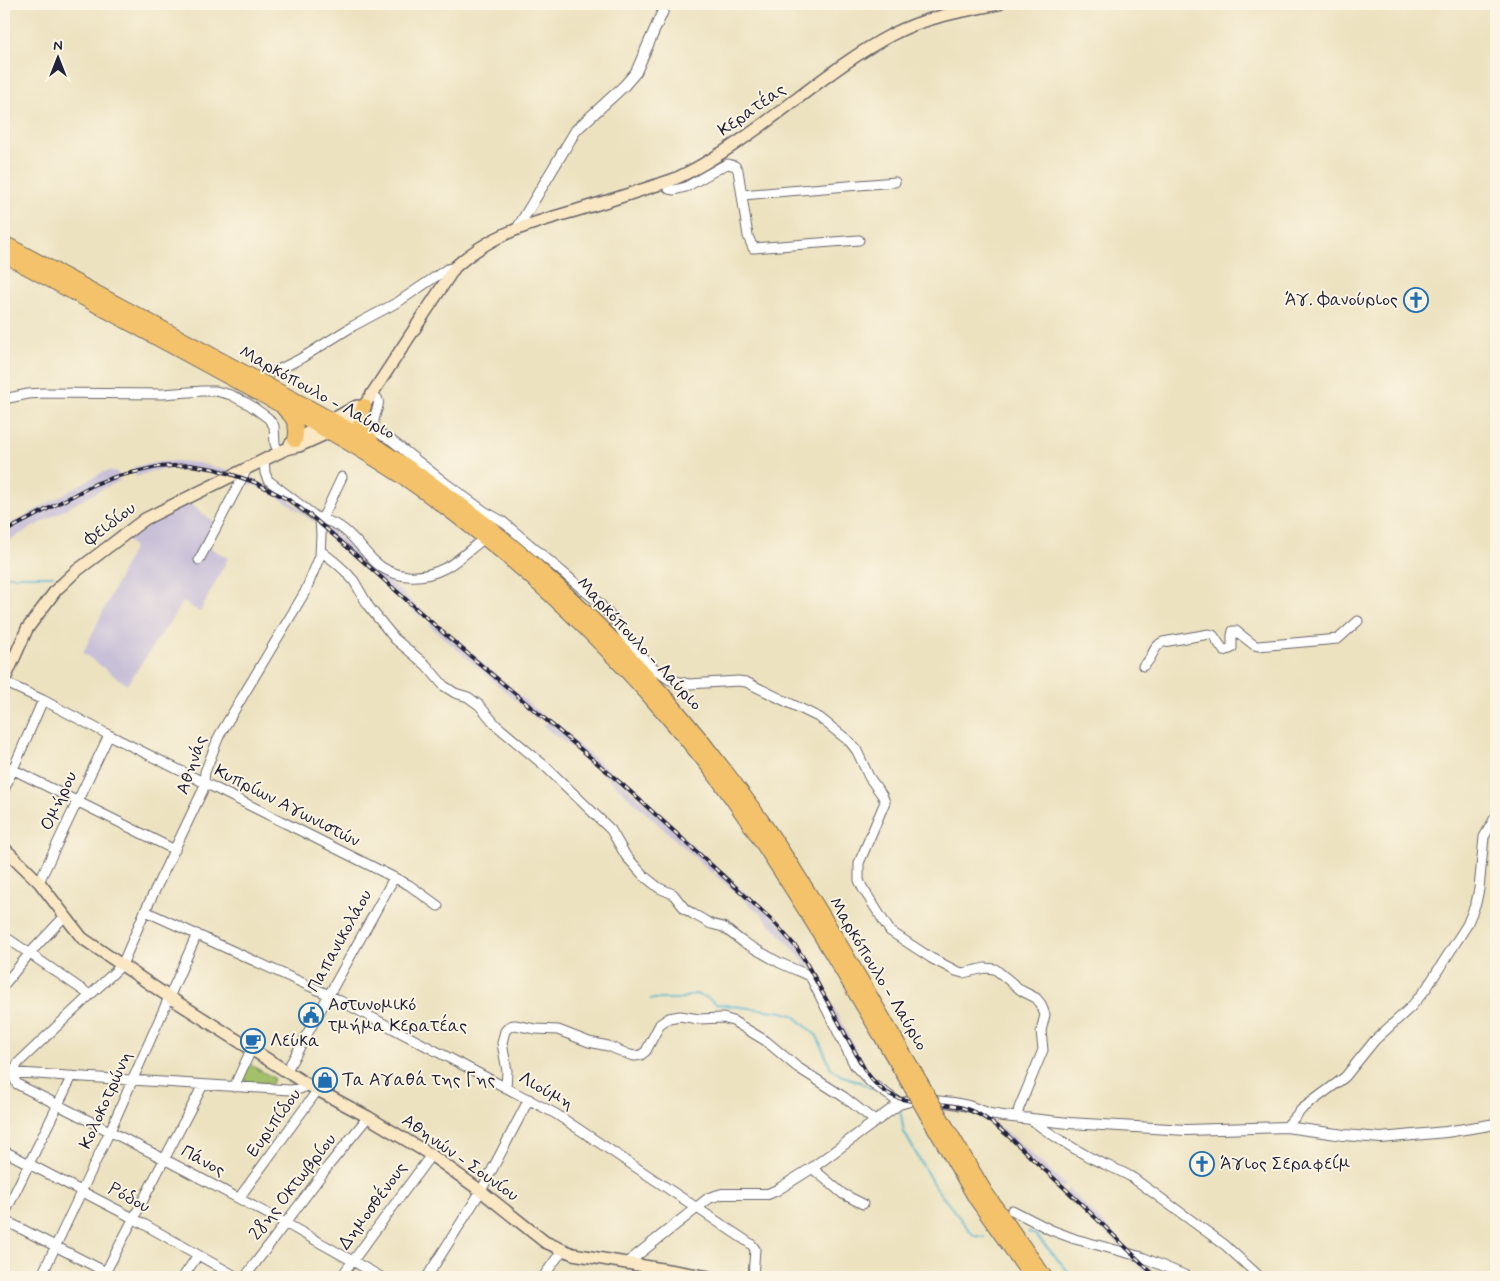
<svg xmlns="http://www.w3.org/2000/svg" width="1500" height="1281" font-family="Mynerve,sans-serif">
	<defs>
		<pattern id="park-tufts" width="24" height="20" patternUnits="userSpaceOnUse" patternTransform="scale(1.25)"><rect width="24" height="20" fill="#a2c169"/><path d="M3 7l-1-3M5 7V3M7 7l1-3M15 17l-1-3M17 17v-4M19 17l1-3" fill="none" stroke="#849c58"/></pattern>
	</defs>
	<rect width="100%" height="100%" fill="#fcf5e5"/>
	<filter id="ink" filterUnits="userSpaceOnUse"><feTurbulence type="fractalNoise" baseFrequency=".02" numOctaves="2"/><feDisplacementMap in="SourceGraphic" scale="10" xChannelSelector="R" yChannelSelector="G"/><feConvolveMatrix kernelMatrix="1 2 1 2 8 2 1 2 1" color-interpolation-filters="sRGB"/></filter>
	<filter id="wash" filterUnits="userSpaceOnUse"><feTurbulence type="fractalNoise" baseFrequency=".0096" numOctaves="4" result="noise"/><feDisplacementMap in="SourceGraphic" scale="20" xChannelSelector="R" yChannelSelector="G"/><feGaussianBlur stdDeviation="1.12" result="paint"/><feColorMatrix in="noise" values="0 0 0 0 0 0 0 0 0 0 0 0 0 0 0 0 0 1.4 0 .05"/><feComposite in="paint" operator="in"/></filter>
	<g filter="url(#wash)">
		<rect width="100%" height="100%" fill="#ece2c0"/>
		<path fill="#c8bfd8" d="M176 461 198 463 229 471 223 475 204 469 174 468 152 471 136 477 134 467 160 462Z
			M110 471 117 472 120 481 104 488 4 543V528L103 472Z
			M251 480 263 484 286 497 315 521V523L291 505 269 492 253 485H240L242 482Z
			M187 501 214 522 202 543 228 558 200 612 183 602 127 685 83 653 134 547 126 538 148 522Z
			M326 525 421 610V618L323 531Z
			M430 618 542 715 538 720 430 626Z
			M548 720 611 772 718 869 713 874 590 762 543 726Z
			M721 872 783 926 796 940 807 958 871 1078H869L853 1056 826 1002 799 955 763 916 715 875Z
			M971 1112 978 1113 1007 1132 1066 1185 1061 1189 993 1125Z
			M1069 1189 1133 1254 1127 1252 1064 1193Z
			M1129 1255 1140 1259 1159 1277H1151Z"/>
		<path fill="url(#park-tufts)" stroke="#627252" d="M247 1063 274 1078 272 1084 238 1082Z"/>
		<g fill="none" stroke-linecap="round" stroke-linejoin="round">
			<path stroke="#4eb4cd" stroke-width="2" d="M4 576H53
				M651 999H679L695 994 706 997 717 1004 782 1012 793 1015 817 1036 831 1068 840 1075 860 1082 872 1089
				M900 1110 904 1132 935 1187 974 1236 984 1237
				M1028 1232 1036 1235 1068 1271 1071 1277"/>
		</g>
	</g>
	<g filter="url(#ink)">
		<g fill="none" stroke-linecap="round" stroke-linejoin="round">
			<defs>
				<path id="minor" d="M664 182 669 189 674 190 686 187 723 166 728 164 735 166 738 170 748 236 753 248 859 240
					M742 195 895 182
					M274 372 300 359 353 326 398 302 447 269 455 267
					M373 395C387 402 369 416 375 428 378 434 385 437 391 440L448 485 484 511 502 521 599 603 614 620 633 648 658 672 670 680 689 684 738 681 746 682 820 718 850 742 857 751 869 777 882 795 885 802 859 863V880L862 887 890 931 931 958 956 971 963 973 985 968 995 969 1022 991 1036 998 1041 1004 1045 1015 1041 1031 1043 1050 1019 1108 1017 1117
					M4 399 28 394 43 393 163 394 202 391H216L231 395 250 405 268 418 274 426 275 444 279 452
					M264 459 265 473 268 480 320 520 321 534 320 556 305 592 219 736 205 772 203 790 145 911 122 965 18 1063C14 1071 12 1076 17 1084L164 1159 285 1223 381 1277
					M342 477 325 513 320 520C344 521 358 545 373 560 393 580 422 580 445 568 459 561 472 547 485 538
					M321 551 335 562 345 571 354 581 369 607 395 639 426 665 444 686 455 693 468 697 479 705 496 725 546 767 611 830 626 856 644 876 659 888 673 894 685 909 693 914 711 924 723 927 743 942 780 963 810 976 855 1066 871 1083 900 1103
					M199 560 248 467
					M1143 666C1153 660 1152 646 1163 642L1209 634 1213 635 1224 651 1232 648V635L1233 631H1236L1254 645 1258 646 1338 639 1358 621
					M4 682 43 700 109 735 409 885 438 906
					M4 765 175 850
					M4 790 43 700
					M39 882 109 735
					M145 911 329 995 556 1114 751 1244 755 1249 753 1277
					M4 936 90 995
					M4 985 29 954 65 916
					M4 1072 290 1090 300 1089 308 1085
					M286 1072 394 878
					M234 1087 251 1050
					M506 1088 507 1071 502 1043 505 1031 510 1026 515 1025 535 1029 558 1030 589 1042 608 1046 630 1055 635 1056 641 1055 646 1051 660 1024 669 1018 680 1016 699 1019 723 1018 733 1021 766 1041 797 1067 844 1097 875 1121
					M1029 1118C1048 1133 1069 1146 1091 1158 1105 1165 1120 1170 1133 1178L1225 1245 1260 1277
					M1286 1127 1302 1109 1345 1077 1375 1040 1410 1008 1426 989 1467 925 1476 903 1479 889 1484 837 1496 816
					M4 1151 133 1218 237 1277
					M812 1168 843 1194 863 1204
					M239 1198 317 1091
					M1012 1210 1051 1230 1075 1239 1142 1257 1189 1277
					M4 1215 72 1076
					M4 1220 106 1272
					M41 1277 110 1131 197 934
					M103 1277 203 1085
					M183 1277 198 1255
					M245 1277 329 1165 368 1117
					M341 1277 431 1155
					M427 1277 481 1191 529 1099
					M543 1277 562 1251"/>
				<path id="tertiary" d="M517 229 576 130 624 86 636 72 666 4
					M934 1101 953 1103 968 1106 990 1114 1003 1116 1069 1123 1186 1130 1286 1127 1344 1135 1381 1138 1446 1132 1496 1124
					M627 1263 709 1198 722 1194H768L777 1190 812 1168 899 1104 910 1101"/>
				<path id="secondary" d="M290 444 305 434 357 406
					M4 681 27 629 56 590 75 572 145 519 286 449 299 446 330 432 354 417 364 406 455 267C495 231 532 224 581 209 612 200 642 190 672 180 696 170 719 155 741 140 791 106 839 62 893 34 926 17 963 11 999 4
					M4 848 39 882 82 938 169 997 308 1085 368 1117 431 1155 481 1191 545 1242 573 1254 709 1277"/>
				<path id="trunk" d="M4 243C86 287 169 332 251 376 294 400 338 421 379 448 514 534 631 646 727 773 801 869 858 977 920 1081
					M4 255C80 297 156 338 232 379 291 411 351 442 407 480 503 546 588 625 664 713 683 736 703 758 720 782 790 879 850 984 911 1087
					M364 406C358 423 359 428 371 440
					M284 409C294 418 298 426 295 440
					M936 1109 986 1193 1045 1277
					M927 1115 976 1199 1031 1277"/>
			</defs>
			<use href="#minor" stroke="#69656a" stroke-width="11"/>
			<use href="#tertiary" stroke="#69656a" stroke-width="12"/>
			<use href="#secondary" stroke="#69656a" stroke-width="14"/>
			<use href="#trunk" stroke="#69656a" stroke-width="16"/>
			<use href="#minor" stroke="#fff" stroke-width="9"/>
			<use href="#tertiary" stroke="#fff" stroke-width="10"/>
			<use href="#secondary" stroke="#fae7c3" stroke-width="11"/>
			<use href="#trunk" stroke="#f3c26a" stroke-width="14"/>
			<defs>
				<path id="rail" d="M4 532 95 484 118 476 157 467 190 465 215 469 254 482 289 500 311 516 337 538 448 637 623 785 773 921 797 948 804 959 865 1070C895 1119 940 1092 980 1115 1002 1128 1020 1147 1038 1164 1079 1200 1117 1239 1156 1277"/>
			</defs>
			<use href="#rail" stroke="#22223b" stroke-width="4"/>
			<use href="#rail" stroke="#fcf5e5" stroke-width="2" stroke-dasharray="5.5" stroke-linecap="butt"/>
			<defs>
				<path id="trunk-bridge" d="M920 1081 936 1109
					M911 1087 927 1115"/>
			</defs>
			<use href="#trunk-bridge" stroke="#69656a" stroke-width="16" stroke-linecap="butt"/>
			<use href="#trunk-bridge" stroke="#f3c26a" stroke-width="14"/>
		</g>
	</g>
	<defs>
		<symbol id="church-ring" viewBox="-11 -11 22 22"><circle r="9.5" fill="#fcf5e5" stroke="#1f6fb2" stroke-width="1.5"/><path d="M-1.2-6h2.4v3.5h3.3v2.4h-3.3V6h-2.4V-.1h-3.3v-2.4h3.3Z" fill="#1f6fb2"/></symbol>
		<symbol id="civic-ring" viewBox="-11 -11 22 22"><circle r="9.5" fill="#fcf5e5" stroke="#1f6fb2" stroke-width="1.5"/><path d="M-.6-6.5H3V-4.5H.6V-3L4-1V1h2V6H-6V1h2V-1L-.6-3ZM-1.2 2.5V6h2.4V2.5Z" fill="#1f6fb2"/></symbol>
		<symbol id="cafe-ring" viewBox="-11 -11 22 22"><circle r="9.5" fill="#fcf5e5" stroke="#1f6fb2" stroke-width="1.5"/><path d="M-5.5-4.5H6V0H3Q3 3.5 0 3.5H-2.5Q-5.5 3.5-5.5 0ZM3-3.2v2h1.7v-2ZM-6 4.5H4V6H-6Z" fill="#1f6fb2"/></symbol>
		<symbol id="shop-ring" viewBox="-11 -11 22 22"><circle r="9.5" fill="#fcf5e5" stroke="#1f6fb2" stroke-width="1.5"/><path d="M-5-2.5h2.3a2.7 3.5 0 0 1 5.4 0H5L5.5 6h-11ZM-1.5-2.5h3a1.5 2.3 0 0 0-3 0Z" fill="#1f6fb2"/></symbol>
	</defs>
	<g fill-rule="evenodd">
		<use href="#church-ring" x="1402" y="286" width="28" height="28"/>
		<use href="#civic-ring" x="297" y="1001" width="28" height="28"/>
		<use href="#cafe-ring" x="239" y="1027" width="28" height="28"/>
		<use href="#shop-ring" x="311" y="1066" width="28" height="28"/>
		<use href="#church-ring" x="1188" y="1150" width="28" height="28"/>
	</g>
	<g text-anchor="middle" dominant-baseline="central" stroke-width="4" stroke-linejoin="round" paint-order="stroke">
		<g font-size="18" fill="#22223b" stroke="#fcf5e5">
			<text transform="translate(752 110) rotate(-35)">Κερατέας</text>
			<text transform="translate(317 393) rotate(29)">Μαρκόπουλο - Λαύριο</text>
			<text transform="translate(110 524) rotate(-37)">Φειδίου</text>
			<text transform="translate(639 644) rotate(47)">Μαρκόπουλο - Λαύριο</text>
			<text transform="translate(192 765) rotate(-71)">Αθηνάς</text>
			<text transform="translate(59 801) rotate(-65)">Ομήρου</text>
			<text transform="translate(287 806) rotate(27)">Κυπρίων Αγωνιστών</text>
			<text transform="translate(340 941) rotate(-61)">Παπανικολάου</text>
			<text transform="translate(878 974) rotate(59)">Μαρκόπουλο - Λαύριο</text>
			<text transform="translate(546 1091) rotate(29)">Λιούμη</text>
			<text transform="translate(106 1100) rotate(-66)">Κολοκοτρώνη</text>
			<text transform="translate(274 1123) rotate(-54)">Ευριπίδου</text>
			<text transform="translate(460 1158) rotate(35)">Αθηνών - Σουνίου</text>
			<text transform="translate(203 1161) rotate(28)">Πάνος</text>
			<text transform="translate(293 1187) rotate(-52)">28ης Οκτωβρίου</text>
			<text transform="translate(129 1198) rotate(28)">Ρόδου</text>
			<text transform="translate(373 1206) rotate(-54)">Δημοσθένους</text>
		</g>
		<g font-size="18" fill="#22223b" stroke="#fcf5e5" text-anchor="start">
			<text x="1398" y="300" text-anchor="end">Άγ. Φανούριος</text>
			<text x="328" y="1005">Αστυνομικό<tspan x="328" dy="21">τμήμα Κερατέας</tspan></text>
			<text x="270" y="1041">Λεύκα</text>
			<text x="342" y="1080">Τα Αγαθά της Γης</text>
			<text x="1220" y="1164">Άγιος Σεραφείμ</text>
		</g>
	</g>
	<rect width="1500" height="1281" fill="none" stroke="#fcf5e5" stroke-width="20"/>
	<g transform="translate(58 58)" stroke="#fcf5e5" stroke-width="4" paint-order="stroke">
	<path d="M0-4L9 19L0 12L-9 19Z" fill="#22223b"/>
	<text y="-8" font-size="14" font-weight="bold" text-anchor="middle" fill="#22223b">N</text>
	</g>
</svg>
